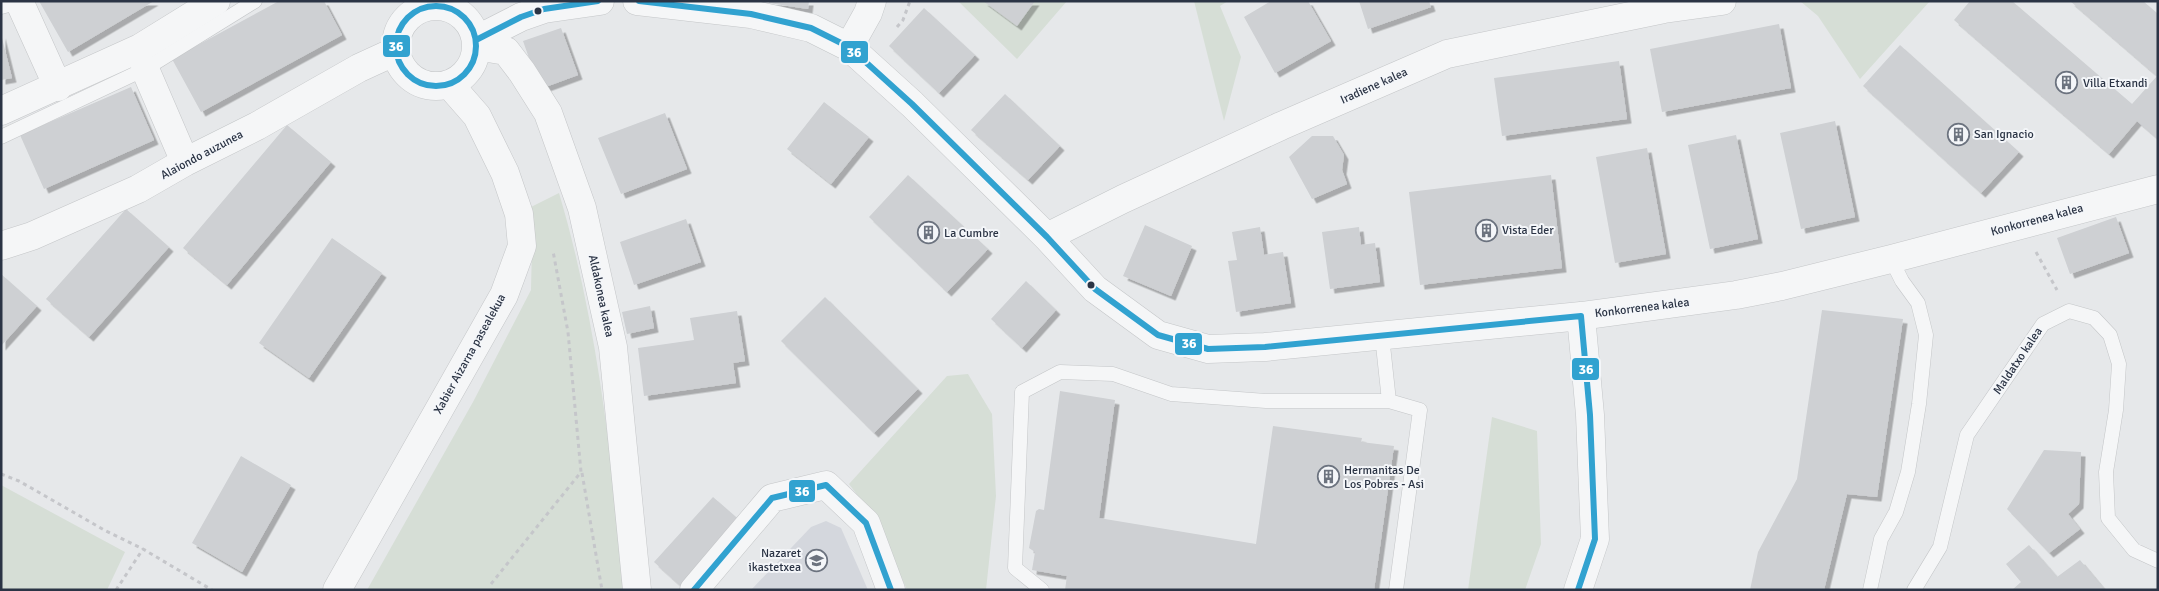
<svg xmlns="http://www.w3.org/2000/svg" width="2159" height="591" font-family="Signika,sans-serif">
	<defs>
		<filter id="shadow"><feDropShadow dx="4.5" dy="4.5" stdDeviation="0" flood-color="#0004"/></filter>
	</defs>
	<rect width="100%" height="100%" fill="#e6e8ea"/>
	<path fill="#d4d7dd" d="M826 521 841 528 868 590H751L811 527Z"/>
	<path fill="#d6ded6" d="M958 1H1067L1017 59Z
		M1194 1H1228L1220 6 1241 57 1224 121Z
		M1800 1H1930L1860 79 1818 16Z
		M559 193C597 321 612 457 624 590H367L473 402 531 290 532 246 527 209Z
		M968 374 992 414 996 496 986 590H907L876 520 849 484 947 376Z
		M1492 417 1537 431 1541 544 1525 590H1468Z
		M1 485 125 552 107 590H1Z"/>
	<path fill="#ced0d3" filter="url(#shadow)" d="M39 1H154L68 52Z
		M279 1H324L342 35 201 112 172 59Z
		M769 1H809L808 9 769 3Z
		M983 1H1035L1017 26Z
		M1271 1H1308L1331 41 1275 73 1244 17Z
		M1359 1H1429L1431 7 1368 29Z
		M1970 1H2012L2132 104 2157 76 2070 1H2143L2158 14V139L2137 121 2109 154 1954 20Z
		M924 8 975 55 939 93 889 46Z
		M1779 24 1791 88 1662 112 1650 49Z
		M561 28 578 75 540 89 523 41Z
		M1 34 12 78 1 80Z
		M1900 45 2019 152 1981 193 1863 86Z
		M1619 61 1627 119 1502 136 1494 78Z
		M131 87 154 140 44 189 20 135Z
		M1005 94 1060 146 1028 180 971 130Z
		M824 102 869 137 831 184 787 149Z
		M665 113 687 169 621 194 598 138Z
		M1835 121 1855 217 1801 229 1780 133Z
		M287 125 331 162 227 285 183 248Z
		M1736 135 1758 239 1710 249 1688 145Z
		M1312 136H1333L1344 155 1342 170 1347 184 1312 199 1289 157Z
		M1647 148 1666 254 1615 263 1596 157Z
		M908 175 988 249 947 292 869 217Z
		M1551 175 1562 268 1420 285 1409 192Z
		M126 209 169 247 89 337 46 299Z
		M2116 217 2129 253 2070 274 2057 238Z
		M686 219 701 262 634 285 620 242Z
		M1145 225 1192 246 1171 296 1123 276Z
		M1260 227 1264 255 1283 252 1291 303 1236 312 1228 261 1237 260 1232 232Z
		M1359 227 1361 245 1375 243 1380 282 1330 289 1322 232Z
		M332 238 382 273 309 378 259 343Z
		M1 274 37 306 1 346Z
		M1026 281 1056 310 1022 348 991 319Z
		M825 297 918 389 874 433 781 341Z
		M650 306 654 328 627 334 622 312Z
		M1822 310 1903 319 1877 497 1847 494 1824 590H1750L1758 552 1797 479Z
		M737 311 745 361 733 363 736 383 644 396 638 348 694 340 690 318Z
		M1060 391 1115 400 1099 518 1256 544 1273 426 1362 438 1361 442 1394 446 1374 590H1065L1067 576 1032 570 1035 552 1029 548 1036 511 1039 509 1044 510Z
		M2044 450 2081 452 2079 504 2068 514 2080 529 2049 553 2007 509Z
		M241 456 291 485 242 572 192 543Z
		M713 497 744 524 684 589 654 562Z
		M2029 545 2057 577 2080 560 2105 590H2012L2021 582 2006 564Z"/>
	<g fill="none" stroke-linecap="round" stroke-linejoin="round">
		<defs>
			<path id="lane" d="M1 7 23 1
				M1 137 145 69 255 1
				M1382 336 1389 401
				M1042 590 1015 568 1022 392 1060 372 1113 374 1171 394 1266 401H1389L1420 410 1396 590
				M1870 590 1881 539 1896 512 1908 472 1919 404 1926 335 1918 303 1902 281 1891 259
				M1914 590 1940 547 1967 435 2043 324 2069 311 2094 318 2110 335 2119 364 2116 410 2106 472 2108 518 2134 550 2158 561"/>
			<path id="street" d="M637 1 751 14 811 28 849 47 912 104 1047 237 1095 289 1158 335 1208 349 1265 347 1581 316 1736 295 1782 286 1891 259 2158 189
				M20 3 58 87
				M396 46a40 40 0 1 1 80 0a40 40 0 1 1-80 0Z
				M476 40 521 17 544 9 600 1
				M476 46 506 51 522 72 548 113 582 208 613 347 637 590
				M849 47 868 13 872 1
				M145 69 185 162
				M1 111 140 48 216 1
				M1047 237 1123 199 1281 126 1447 54 1664 9 1722 1
				M1 246 32 236 138 189 185 162 257 126 359 68 396 51
				M337 590 504 295 522 246 519 214 505 173 477 116 449 84
				M694 590 772 498 826 485 866 523 891 590
				M1578 590 1595 539 1590 415 1581 316"/>
		</defs>
		<use href="#lane" stroke="#c4c6c8" stroke-width="15"/>
		<use href="#street" stroke="#c4c6c8" stroke-width="29"/>
		<path stroke="#c5c6ca" stroke-width="3" stroke-dasharray="4 4" stroke-linecap="butt" d="M897 27 903 20 910 1
			M2036 252 2057 290
			M582 473 602 590
			M1 474 19 481 106 531 143 549 212 590
			M491 584 581 472 568 332 553 251
			M116 590 143 549"/>
		<use href="#lane" stroke="#f5f6f7" stroke-width="14"/>
		<use href="#street" stroke="#f5f6f7" stroke-width="28"/>
		<defs>
			<path id="bus-1" d="M639 1 751 14 811 28 849 47 912 104 1047 237 1095 289 1158 335 1208 349 1265 347 1581 316 1590 415 1595 539 1578 590
				M396 46a40 40 0 1 1 80 0a40 40 0 1 1-80 0Z
				M476 40 521 17 544 9 598 1
				M694 590 772 498 826 485 866 523 891 590"/>
		</defs>
		<use href="#bus-1" stroke="#f4f6f9" stroke-width="10"/>
		<use href="#bus-1" stroke="#31a2d0" stroke-width="6"/>
	</g>
	<defs>
		<symbol id="building-ring" viewBox="-11 -11 22 22"><circle r="9.5" fill="#f4f6f9" stroke="#6c737f" stroke-width="1.5"/><path d="M-4-6H4V6H1V3H-1V6H-4ZM-2.5-4.3h1.7v1.8h-1.7ZM.8-4.3h1.7v1.8H.8ZM-2.5-1h1.7V.8h-1.7ZM.8-1h1.7V.8H.8Z" fill="#6c737f"/></symbol>
		<symbol id="school-ring" viewBox="-11 -11 22 22"><circle r="9.5" fill="#f4f6f9" stroke="#6c737f" stroke-width="1.5"/><path d="M0-5L7-2L0 1L-7-2ZM-4 1L0 2.5L4 1V4Q0 6-4 4Z" fill="#6c737f"/></symbol>
	</defs>
	<g fill-rule="evenodd">
		<use href="#building-ring" x="2054" y="70" width="25" height="25"/>
		<use href="#building-ring" x="1946" y="122" width="25" height="25"/>
		<use href="#building-ring" x="1474" y="218" width="25" height="25"/>
		<use href="#building-ring" x="916" y="220" width="25" height="25"/>
		<use href="#building-ring" x="1316" y="464" width="25" height="25"/>
		<use href="#school-ring" x="804" y="548" width="25" height="25"/>
	</g>
	<g fill="#2b3445" stroke="#f4f6f9" stroke-width="2">
		<circle cx="538" cy="11" r="4.5"/>
		<circle cx="1091" cy="285" r="4.5"/>
	</g>
	<g text-anchor="middle" dominant-baseline="central" stroke-width="4" stroke-linejoin="round" paint-order="stroke">
		<g font-size="12" fill="#2b3445" stroke="#f4f6f9" text-anchor="start">
			<text x="2083" y="83">Villa Etxandi</text>
			<text x="1974" y="134">San Ignacio</text>
			<text x="1502" y="230">Vista Eder</text>
			<text x="944" y="233">La Cumbre</text>
			<text x="1344" y="470">Hermanitas De<tspan x="1344" dy="14">Los Pobres - Asi</tspan></text>
			<text x="801" y="553" text-anchor="end">Nazaret<tspan x="801" dy="14">ikastetxea</tspan></text>
		</g>
		<g font-size="12" fill="#2b3445" stroke="#f4f6f9">
			<text transform="translate(1374 86) rotate(-24)">Iradiene kalea</text>
			<text transform="translate(202 155) rotate(-28)">Alaiondo auzunea</text>
			<text transform="translate(2037 220) rotate(-15)">Konkorrenea kalea</text>
			<text transform="translate(601 296) rotate(78)">Aldakonea kalea</text>
			<text transform="translate(1642 308) rotate(-7)">Konkorrenea kalea</text>
			<text transform="translate(470 354) rotate(-61)">Xabier Aizarna pasealekua</text>
			<text transform="translate(2018 361) rotate(-56)">Maldatxo kalea</text>
		</g>
	</g>
	<g stroke="#f4f6f9" stroke-width="2">
		<rect x="382" y="34" width="29" height="24" rx="5" fill="#31a2d0"/>
		<rect x="840" y="40" width="29" height="24" rx="5" fill="#31a2d0"/>
		<rect x="1174" y="332" width="29" height="24" rx="5" fill="#31a2d0"/>
		<rect x="1571" y="357" width="29" height="24" rx="5" fill="#31a2d0"/>
		<rect x="788" y="479" width="28" height="24" rx="5" fill="#31a2d0"/>
	</g>
	<g font-size="14" text-anchor="middle" font-weight="bold" fill="#fff">
		<text x="396" y="51">36</text>
		<text x="854" y="57">36</text>
		<text x="1189" y="348">36</text>
		<text x="1586" y="374">36</text>
		<text x="802" y="496">36</text>
	</g>
	<rect width="2159" height="591" fill="none" stroke="#2b3445" stroke-width="5"/>
</svg>
